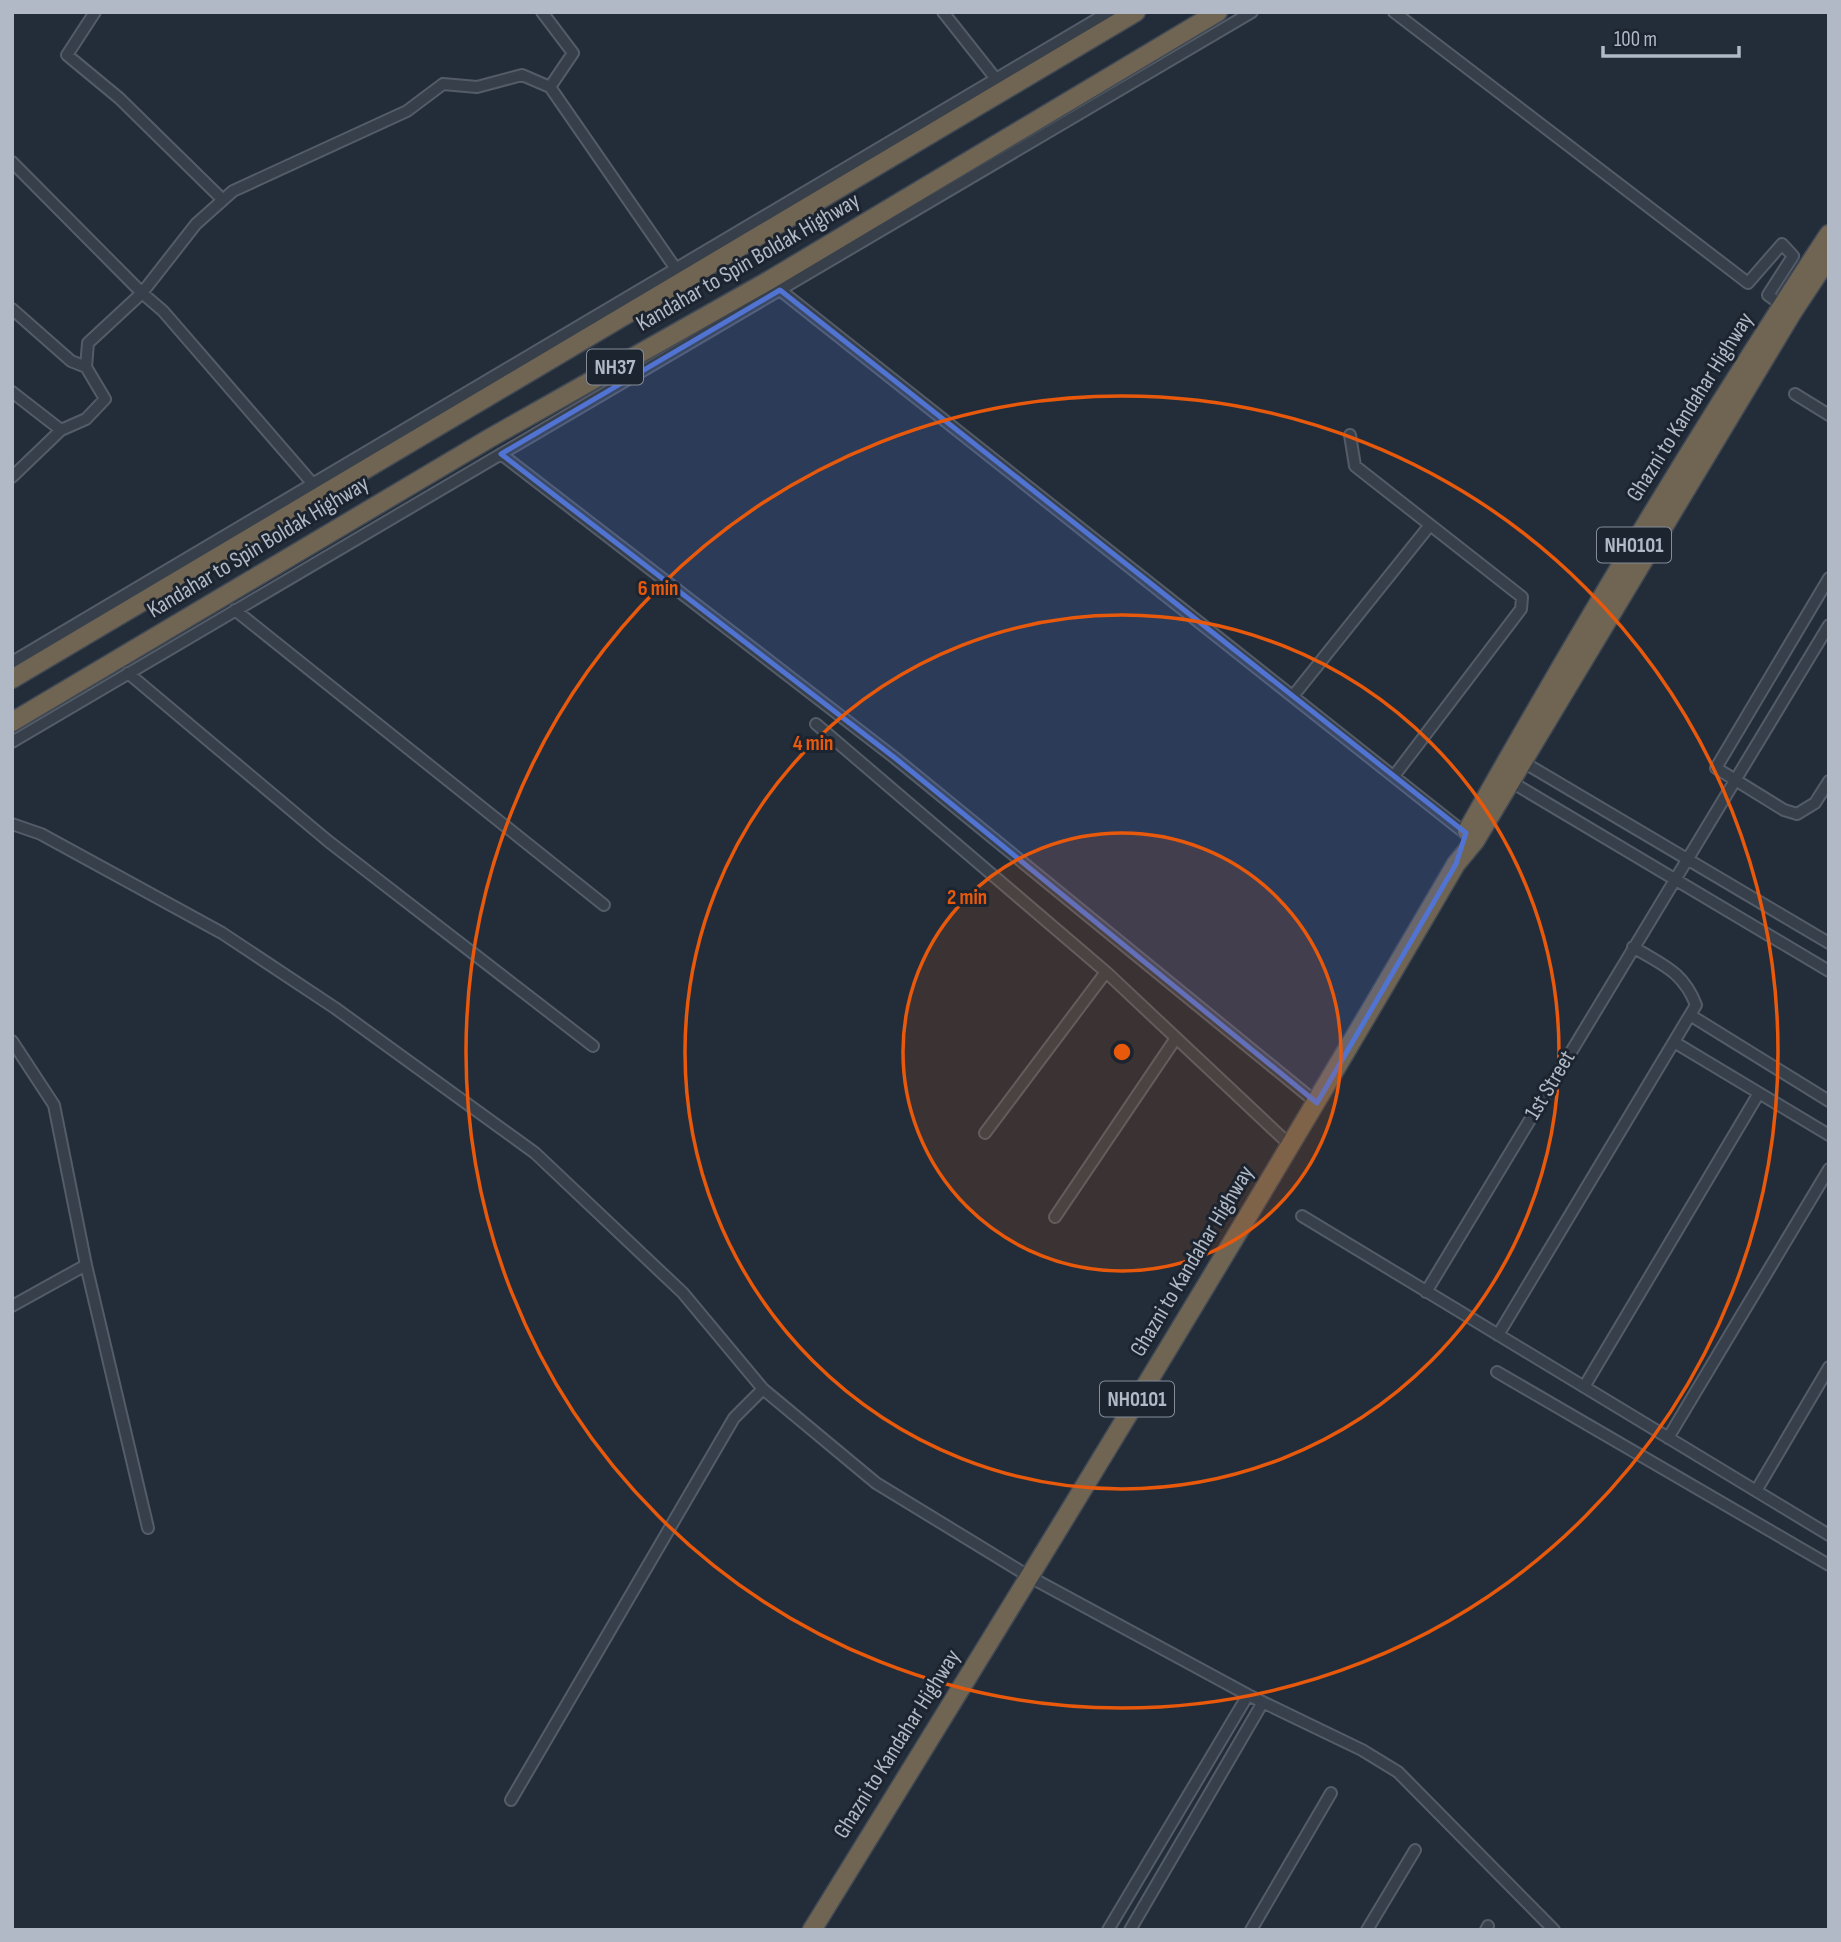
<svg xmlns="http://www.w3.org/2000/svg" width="1841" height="1942" font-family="'Sofia Sans Condensed',sans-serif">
	<rect width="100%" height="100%" fill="#232d3a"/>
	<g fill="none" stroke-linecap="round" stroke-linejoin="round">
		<defs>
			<path id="minor" d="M95 12 67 55 119 98 223 200
				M542 12 573 53 550 87 676 269
				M943 12 996 79
				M1394 12 1748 283 1782 244 1793 256 1768 295 1787 309
				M12 162 142 293 163 311 313 484
				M780 290 1470 837
				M12 309 71 361 86 367
				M12 392 61 430
				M1795 394 1829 415
				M1350 435 1355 466 1522 597 1521 609 1394 776
				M501 454 895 758 1317 1103
				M12 477 61 430 86 419 105 399 86 367 88 343 142 293 196 224 233 191 407 111 443 84 477 87 522 75 550 87
				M1829 578 1716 768 1784 810 1797 814 1815 803 1829 781
				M235 610 604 905
				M12 662 1109 12
				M128 673 328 841 593 1046
				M1293 696 1430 525
				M816 724 1106 972 1291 1146
				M12 742 1252 12
				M1518 759 1829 943
				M1508 780 1829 971
				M12 824 41 834 222 933 335 1008 535 1153 683 1293 763 1389 876 1483 1030 1577 1248 1695 1362 1750 1398 1772 1554 1930
				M1690 1015 1829 1101
				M12 1041 54 1105 86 1265 148 1528
				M1674 1042 1829 1135
				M985 1133 1106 972
				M1302 1216 1829 1535
				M1055 1217 1176 1038
				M1426 1292 1829 625
				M12 1306 86 1265
				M1498 1335 1696 1005C1683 971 1662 965 1633 947
				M1497 1372 1829 1565
				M1584 1387 1759 1093
				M1668 1438 1829 1169
				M1756 1491 1829 1367
				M511 1800 734 1418 763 1389
				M1108 1930 1248 1695
				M1130 1930 1263 1702
				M1251 1930 1331 1793
				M1367 1930 1415 1850
				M1486 1930 1488 1926"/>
			<path id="highway" d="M12 679 1136 12
				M12 722 490 438 768 281 1218 12
				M1467 831C1581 628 1701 428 1829 234
				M812 1930C1030 1577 1247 1223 1456 864L1475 841 1792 313 1829 257"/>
		</defs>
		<use href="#minor" stroke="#545c68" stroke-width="14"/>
		<use href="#highway" stroke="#414955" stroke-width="21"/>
		<use href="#minor" stroke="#363f4a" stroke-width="10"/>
		<use href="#highway" stroke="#706553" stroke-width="18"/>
	</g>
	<path fill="#5173d2" fill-opacity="0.2" stroke="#5173d2" stroke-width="5" stroke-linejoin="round" d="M780 290 1466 833 1456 864 1317 1103 895 758 501 454Z"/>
	<circle cx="1122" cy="1052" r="219" fill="#e8590c" fill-opacity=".12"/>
	<g fill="none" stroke="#e8590c" stroke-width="3.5">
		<circle cx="1122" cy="1052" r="219"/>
		<circle cx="1122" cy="1052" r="437"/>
		<circle cx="1122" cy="1052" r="656"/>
	</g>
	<g text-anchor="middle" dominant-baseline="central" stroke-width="6" stroke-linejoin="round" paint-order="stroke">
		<g fill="#1c242f" stroke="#848c99" stroke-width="2">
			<rect x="587" y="349.5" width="56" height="35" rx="5"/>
			<rect x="1597" y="527.5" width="74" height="35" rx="5"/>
			<rect x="1100" y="1381.5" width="74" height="35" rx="5"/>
		</g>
		<g font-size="21" font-weight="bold" fill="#b1b9c6">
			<text x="615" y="367">NH37</text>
			<text x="1634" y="545">NH0101</text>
			<text x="1137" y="1399">NH0101</text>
		</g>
		<g font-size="23" fill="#b1b9c6" stroke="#1c242f">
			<text transform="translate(748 262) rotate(-30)">Kandahar to Spin Boldak Highway</text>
			<text transform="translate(1690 407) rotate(-58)">Ghazni to Kandahar Highway</text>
			<text transform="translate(258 547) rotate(-31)">Kandahar to Spin Boldak Highway</text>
			<text transform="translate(1550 1085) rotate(-59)">1st Street</text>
			<text transform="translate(1192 1261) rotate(-59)">Ghazni to Kandahar Highway</text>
			<text transform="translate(897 1744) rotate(-58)">Ghazni to Kandahar Highway</text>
		</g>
	</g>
	<circle cx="1122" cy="1052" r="10" fill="#e8590c" stroke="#1c242f" stroke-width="3.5"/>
	<g font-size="21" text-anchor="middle" font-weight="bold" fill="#e8590c" stroke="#1c242f" stroke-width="6" stroke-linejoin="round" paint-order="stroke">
		<text x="658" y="595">6 min</text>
		<text x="813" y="750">4 min</text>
		<text x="967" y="904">2 min</text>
	</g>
	<rect width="1841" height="1942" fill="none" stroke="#b1b9c6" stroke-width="28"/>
	<path d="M1603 46v10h136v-10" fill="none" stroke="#b1b9c6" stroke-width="3.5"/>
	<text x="1614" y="46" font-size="21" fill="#b1b9c6" stroke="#1c242f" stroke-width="5" paint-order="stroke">100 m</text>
</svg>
